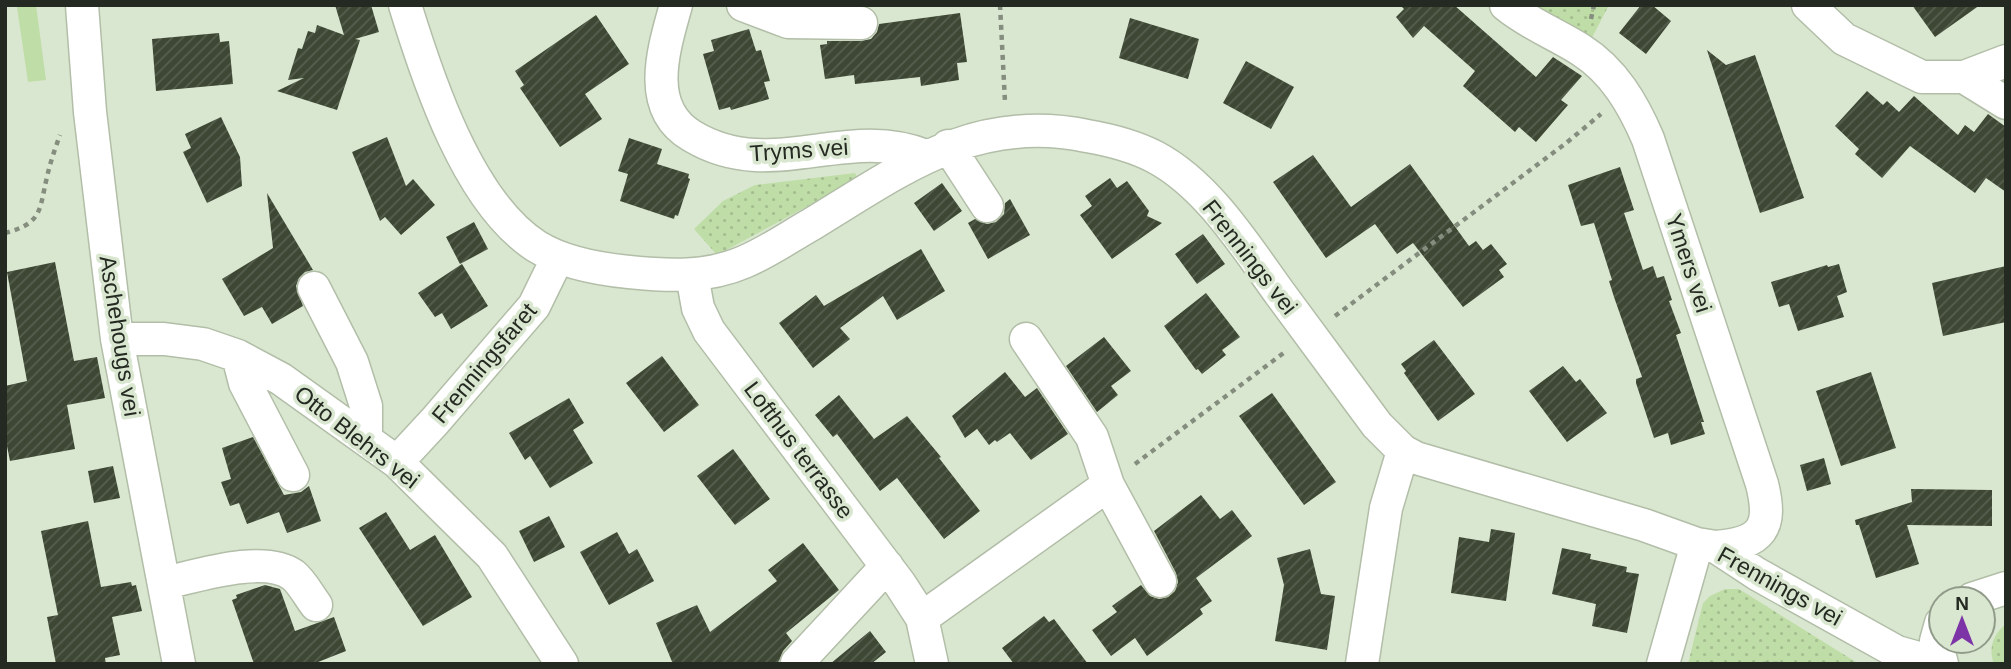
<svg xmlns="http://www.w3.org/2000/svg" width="2011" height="669" font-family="Helvetica,sans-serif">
	<defs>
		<pattern id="grass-dots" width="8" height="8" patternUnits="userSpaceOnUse" patternTransform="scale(1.75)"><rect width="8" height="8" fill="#bfdda6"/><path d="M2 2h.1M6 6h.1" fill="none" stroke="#a4be8f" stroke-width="1.8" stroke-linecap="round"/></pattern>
		<pattern id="building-hatch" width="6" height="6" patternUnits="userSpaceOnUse" patternTransform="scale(1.75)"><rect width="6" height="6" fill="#3d4734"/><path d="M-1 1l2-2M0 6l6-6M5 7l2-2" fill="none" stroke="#575f4f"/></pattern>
	</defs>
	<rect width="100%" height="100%" fill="#dae7d0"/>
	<path fill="url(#grass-dots)" d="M1511 5H1609L1585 51Z
		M855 173 858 179 717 255 694 229 723 201 755 185Z
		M1725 589H1739L1859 664H1688L1703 603 1710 596Z
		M2006 624V664H1994C1988 649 1993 634 2006 624Z"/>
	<path fill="#bfdda6" d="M36 5 46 80 28 82 17 7Z"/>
	<path fill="url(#building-hatch)" d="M335 5H371L379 32 355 39 360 40 337 110 277 91 304 78 288 80 298 48 302 49 308 31 315 33 317 25 344 35Z
		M1400 5H1454L1536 77 1553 57 1582 76 1561 100 1568 105 1536 142 1519 127 1515 132 1463 86 1475 71 1424 26 1413 38 1396 17 1404 9Z
		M1641 5H1652L1671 21 1646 54 1619 33Z
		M1912 5H1980L1935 37Z
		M960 13 967 62 957 63 959 80 921 86 920 77 855 84 854 75 825 79 820 45 827 44V41H861L871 39 877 32 879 24Z
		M596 15 629 64 585 94 602 119 560 147 520 88 524 85 515 71Z
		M1130 18 1199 39 1188 79 1119 58Z
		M749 29 756 51 761 50 770 81 764 82 769 99 731 110 730 107 719 110 703 54 714 51 711 40Z
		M219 33 220 42 229 41 233 84 156 91 152 39Z
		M1707 50 1726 65 1755 55 1804 198 1760 213Z
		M1246 61 1294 87 1271 129 1223 103Z
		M1867 91 1883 105 1887 101 1899 112 1914 96 1958 135 1965 125 1974 132 1988 114 2006 127V192L1986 178 1975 193 1910 146 1882 178 1855 154 1859 149 1835 126Z
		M221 117 240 157 242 186 207 203 183 152 191 148 185 134Z
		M387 137 406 186 413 179 435 205 401 235 385 217 380 221 352 152Z
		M629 138 662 149 657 164 689 174 688 178 690 179 678 216 675 215 674 219 620 201 628 174 618 171Z
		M1313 155 1351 207 1410 164 1469 246 1476 241 1483 250 1491 244 1507 264 1499 270 1504 277 1463 307 1413 243 1397 254 1375 224 1326 258 1273 182Z
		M1620 167 1634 210 1624 213 1643 270 1653 266 1657 278 1664 276 1672 300 1669 301 1681 333 1676 335 1704 422H1701L1705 434 1671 445 1668 433 1654 438 1636 383V379L1642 377 1614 297 1609 281 1612 280 1594 223 1581 226 1568 185Z
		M1110 178 1117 188 1127 181 1149 211 1147 216 1162 223 1112 259 1080 215 1092 206 1085 196Z
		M942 183 962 211 934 231 914 203Z
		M267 193 313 270 305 272 299 278 296 286 303 306 272 324 262 307 244 316 222 279 273 248Z
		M1010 199 1030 235 988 259 968 223 975 219 987 224 996 222 1004 214 1005 203Z
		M474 222 488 249 460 264 446 237Z
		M1203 234 1225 264 1197 284 1175 254Z
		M921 249 945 291 897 320 883 296 840 328 850 339 813 368 779 323 816 295 824 306Z
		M55 262 74 361 97 357 105 398 67 405 75 449 10 461 5 436V386L27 381 7 272Z
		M462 264 488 306 451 329 442 313 435 317 418 293Z
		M1839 264 1847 292 1837 296 1844 317 1798 331 1789 304 1779 307 1771 282 1827 265 1828 267Z
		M2006 266V322L1943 336 1932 283Z
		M1206 293 1240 337 1222 350 1226 355 1202 374 1198 369 1196 370 1164 326Z
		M1104 337 1131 371 1111 386 1118 395 1097 412 1066 366Z
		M1434 340 1475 394 1438 421 1404 373 1406 371 1401 364Z
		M662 356 699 405 664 432 626 383Z
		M1563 366 1576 382 1580 379 1607 413 1567 442 1529 391Z
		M1005 372 1025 397 1037 388 1068 434 1031 460 1010 433 997 442 995 440 989 445 977 429 965 438 952 416Z
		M1871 372 1896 448 1841 466 1816 391Z
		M1272 393 1336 482 1304 505 1239 416Z
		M839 395 874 439 907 416 941 457 939 458 980 511 944 539 897 478 880 491 837 434 833 437 815 415Z
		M569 398 584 423 573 430 593 463 550 488 530 456 525 460 509 433Z
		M253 437 284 495 301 492 309 486 321 521 287 533 279 512 247 524 239 503 230 506 221 482 231 479 222 448Z
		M733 449 770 499 735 525 697 476Z
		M1824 458 1831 484 1807 491 1800 465Z
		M113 466 120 498 94 503 88 471Z
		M1911 489 1992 490V526L1907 525 1919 564 1876 578 1859 525H1856L1855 520 1912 502Z
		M1201 495 1220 519 1232 510 1252 536 1196 578 1212 601 1200 609 1203 614 1147 656 1135 638 1111 656 1092 630 1117 612 1112 606 1141 585 1150 596 1159 599 1168 597 1175 591 1178 582 1176 573 1154 531Z
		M386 512 410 550 435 535 472 597 423 626 359 528Z
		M549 516 565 547 534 562 519 531Z
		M88 521 101 587 131 582 132 586 136 585 142 611 112 617 120 655 105 658 106 664H56L47 617 58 615 41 531Z
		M1491 529 1515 533 1506 601 1451 593 1459 537 1489 542Z
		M617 532 629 554 637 549 654 581 609 605 580 552Z
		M803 543 839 590 786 633 792 641 783 651 779 661 776 664H673L656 623 697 605 710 632 777 581 768 570Z
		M1562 548 1591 554 1590 559 1627 567 1626 572 1639 574 1627 633 1592 626 1596 604 1552 594Z
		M1310 549 1321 594 1335 596 1327 650 1275 641 1284 585 1277 558Z
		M265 585 280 589 295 631 334 617 346 651 313 664H254L232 600 237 598 236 595Z
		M1044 616 1049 622 1054 619 1088 664H1014L1002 648Z
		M870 631 886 652 871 664H830Z"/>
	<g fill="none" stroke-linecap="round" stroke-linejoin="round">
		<defs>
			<path id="minor" d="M82 5 90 112 117 339 179 664
				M405 5C428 80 468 202 536 246 563 263 598 269 629 272 668 276 707 278 744 262 768 252 789 237 812 224 902 169 975 113 1087 136 1110 140 1134 146 1155 157 1208 185 1246 247 1281 295 1313 338 1345 382 1377 425L1403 451 1416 458 1644 525 1697 544 1716 547 1757 574 1897 652 1922 659 1938 655
				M676 5C664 48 644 108 692 136 772 184 845 123 926 156
				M743 5 788 22 861 23
				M1506 5C1529 24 1556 34 1581 50 1614 71 1633 104 1648 139L1762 484C1773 528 1762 543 1716 547
				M1808 5 1844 39 1922 77H1964L2006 61
				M1964 77 2006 103
				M948 146 987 206
				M692 275 698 308 709 331 900 584 922 618 932 664
				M314 288 352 362 366 406V440
				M117 339H164L203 344 238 356 281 379 397 462 492 556 562 664
				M1026 339 1092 437 1108 485 1160 581
				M238 356 245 383 293 475
				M397 462 435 421 534 306 558 257
				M165 583C197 576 264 554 293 575 302 582 309 596 316 605
				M1972 599 2006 588
				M922 618 1108 485
				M1941 623 1936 641 1942 664
				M797 663 887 566
				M1362 664 1386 508 1403 451
				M1663 664 1697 544"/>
		</defs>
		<use href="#minor" stroke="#b2bea8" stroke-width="35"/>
		<path stroke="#858e7e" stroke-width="4.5" stroke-dasharray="5 5" stroke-linecap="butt" d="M1000 5 1005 102
			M1591 19 1594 5
			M5 233C43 223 39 210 47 177 50 163 55 149 60 135
			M1335 316 1565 144 1601 114
			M1135 464 1285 352
			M1763 664H1780"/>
		<use href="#minor" stroke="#fff" stroke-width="32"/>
	</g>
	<g text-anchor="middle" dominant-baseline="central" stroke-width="7" stroke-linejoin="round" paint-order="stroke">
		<g font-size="23" fill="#242921" stroke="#dae7d0">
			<text transform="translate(799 150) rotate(-4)">Tryms vei</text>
			<text transform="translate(1250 257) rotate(52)">Frennings vei</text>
			<text transform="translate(1689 263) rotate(72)">Ymers vei</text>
			<text transform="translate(120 336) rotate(81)">Aschehougs vei</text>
			<text transform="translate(484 363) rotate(-50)">Frenningsfaret</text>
			<text transform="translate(357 437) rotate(38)">Otto Blehrs vei</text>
			<text transform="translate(799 450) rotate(53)">Lofthus terrasse</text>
			<text transform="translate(1780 586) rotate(29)">Frennings vei</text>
		</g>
	</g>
	<rect width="2011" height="669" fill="none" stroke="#242921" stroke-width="14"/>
	<g transform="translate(1962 620)"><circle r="33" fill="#dae7d0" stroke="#919b8a" stroke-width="2"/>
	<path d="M0-5L12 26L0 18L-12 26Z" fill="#7d34a6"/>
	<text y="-10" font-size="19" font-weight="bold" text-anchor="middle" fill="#242921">N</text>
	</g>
</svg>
